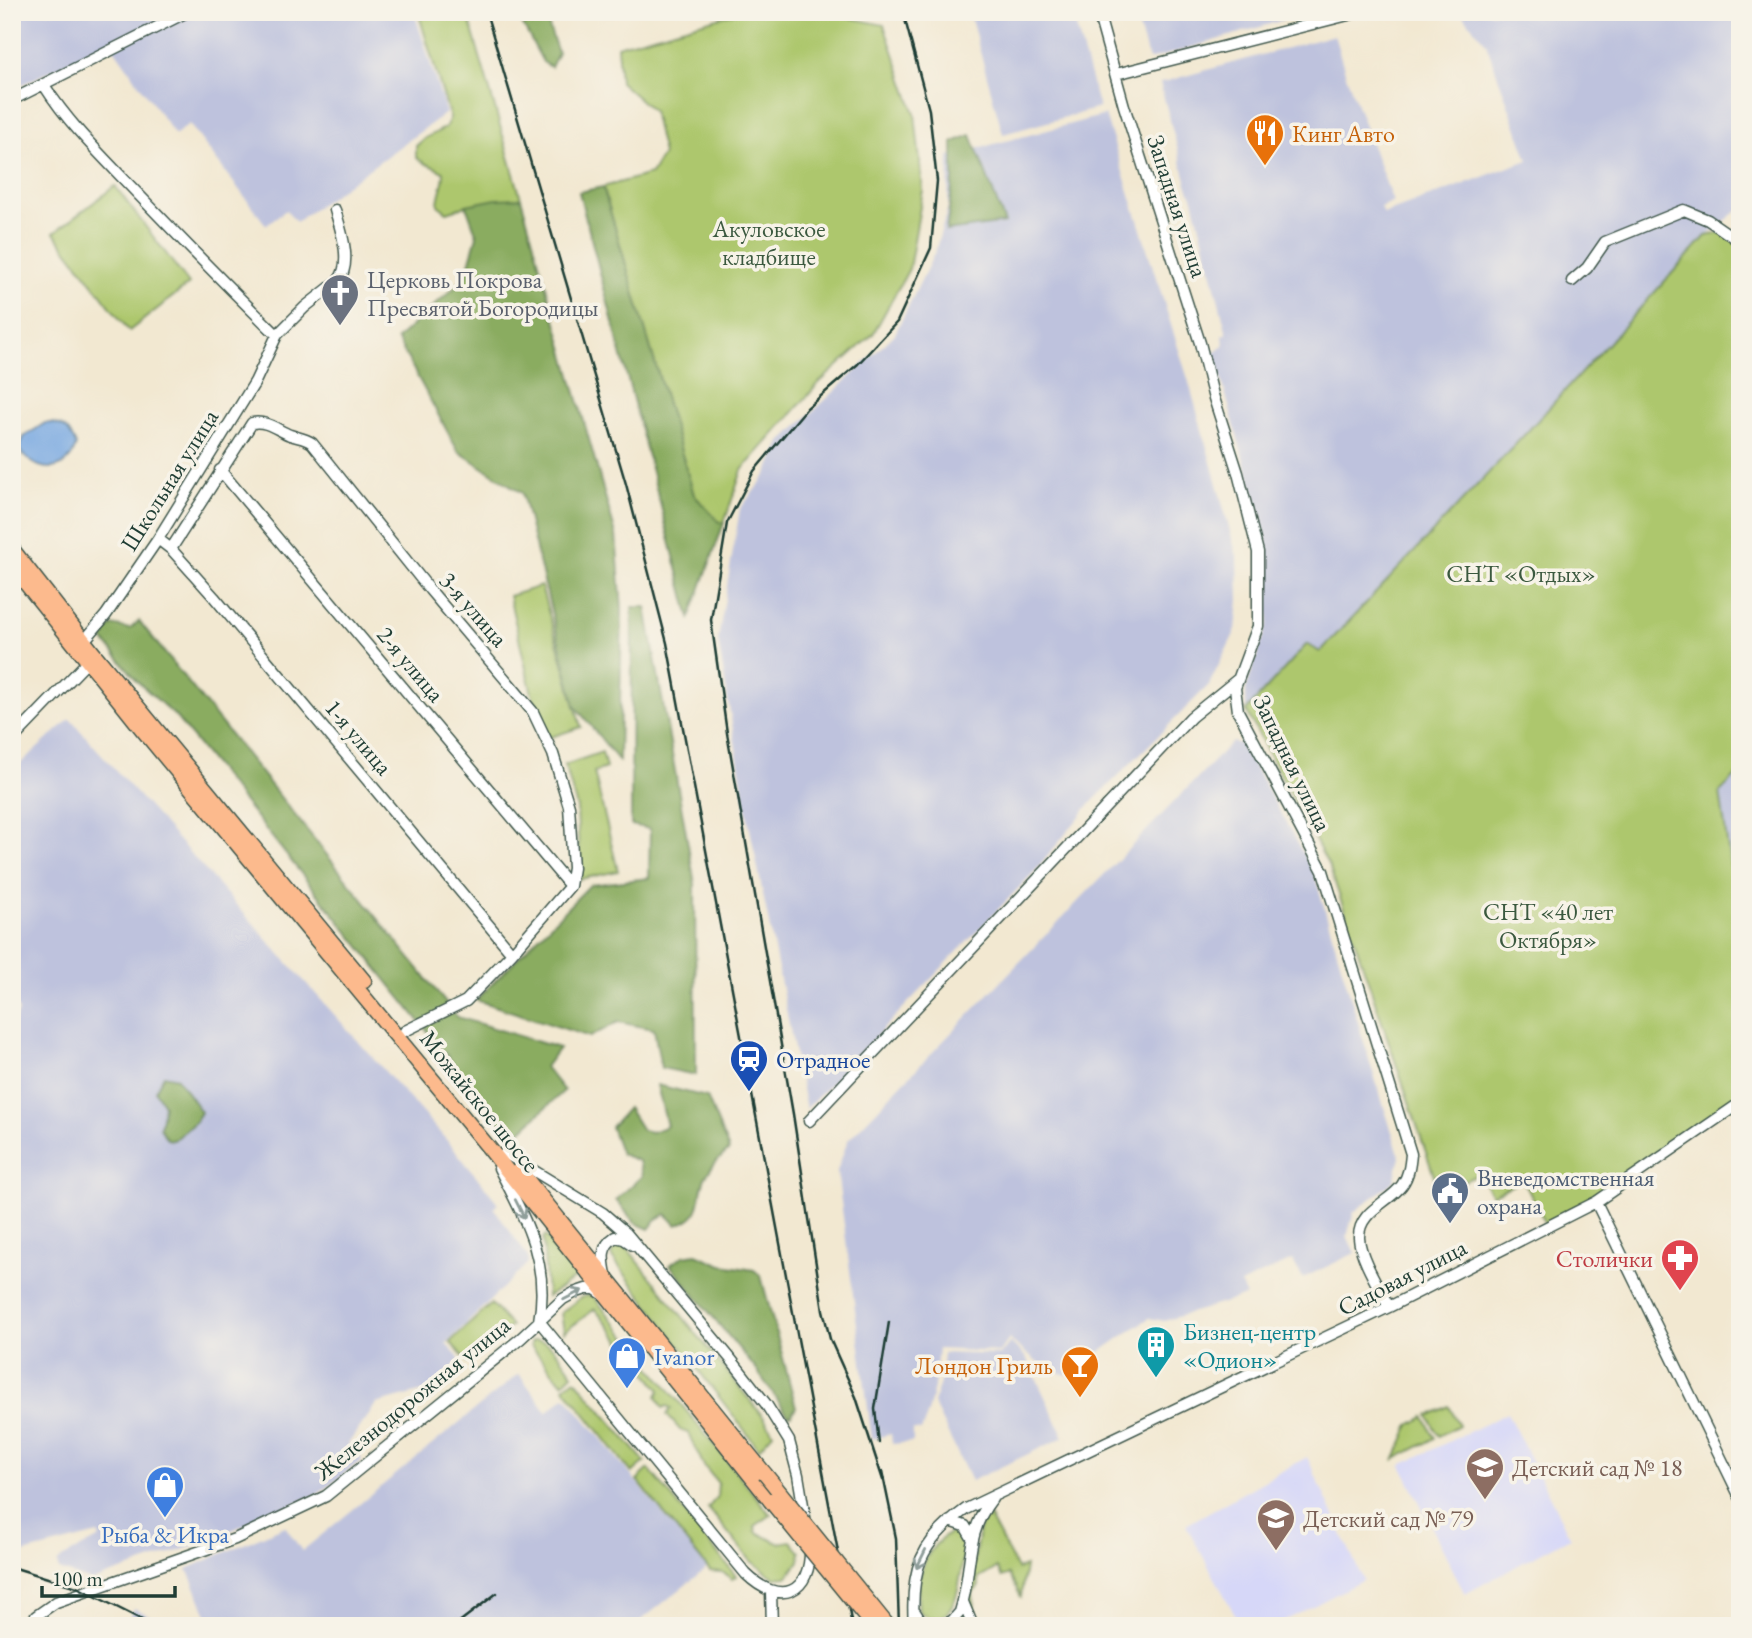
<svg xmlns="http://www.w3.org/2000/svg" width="1752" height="1638" font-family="'EB Garamond',serif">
	<rect width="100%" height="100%" fill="#f7f3e8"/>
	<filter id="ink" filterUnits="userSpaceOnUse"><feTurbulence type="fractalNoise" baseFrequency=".0143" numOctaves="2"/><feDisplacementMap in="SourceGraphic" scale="14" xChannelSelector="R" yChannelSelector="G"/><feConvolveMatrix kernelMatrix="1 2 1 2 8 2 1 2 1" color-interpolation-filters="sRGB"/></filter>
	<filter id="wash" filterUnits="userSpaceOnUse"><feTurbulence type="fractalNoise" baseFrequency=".00686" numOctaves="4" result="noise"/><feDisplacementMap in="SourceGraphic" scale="28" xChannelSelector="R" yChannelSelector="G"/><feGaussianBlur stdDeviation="1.57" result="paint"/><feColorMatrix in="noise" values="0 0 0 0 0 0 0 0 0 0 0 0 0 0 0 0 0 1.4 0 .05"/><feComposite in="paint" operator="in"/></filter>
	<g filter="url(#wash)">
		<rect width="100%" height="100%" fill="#f2e8d1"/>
		<path fill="#d6d7f8" d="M1507 1413 1570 1537 1465 1594 1401 1465Z
			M1307 1457 1363 1580 1275 1626H1241L1186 1525Z"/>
		<path fill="#bec2dd" d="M12 12H414L446 113 296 222 286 210 266 225 189 124 175 135 110 43 12 89Z
			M969 12H1072L1099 108 1003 134Z
			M1134 12H1310L1149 60Z
			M1460 12H1740V209L1706 236 1528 431 1319 653 1307 644 1246 711V689L1268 623 1270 573 1266 540 1214 352 1224 346 1223 335 1227 334 1193 199 1187 184 1160 83 1334 35 1346 75 1393 202 1380 207 1383 214 1528 160 1486 43Z
			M1105 115 1188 379 1238 560 1239 600 1236 630 1209 685 1089 805 1037 869 806 1109 748 819 718 640 740 509 767 474 781 442 895 334 935 252 948 207 949 156Z
			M70 719 450 1144 498 1203 494 1208 528 1257V1263L446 1344 460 1359 434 1388 376 1404 348 1444 362 1460 318 1494 196 1545 92 1581 59 1570 57 1564 62 1558 100 1538 98 1534 12 1556V1028L19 1011 12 995V771Z
			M1232 742 1242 744 1314 873 1370 1063 1400 1157 1394 1181 1354 1212 1347 1236 1355 1253 1303 1278 1292 1260 1240 1284 1246 1296 1164 1321 1149 1318 1067 1375 1044 1368 1009 1339 1000 1352 938 1349 934 1387 928 1413 921 1431 913 1430V1442L892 1444 891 1434 872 1439 837 1171 848 1140Z
			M1740 772V918L1732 879 1720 791Z
			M1010 1342 1026 1357 1064 1437 971 1481 933 1403 940 1383 943 1353 1000 1355Z
			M519 1374 547 1412 566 1396 707 1568 634 1626H208L204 1616 207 1614 187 1569 285 1526 302 1551Z
			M134 1608 171 1626H127Z"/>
		<path fill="#adc76d" stroke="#668250" stroke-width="2" d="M418 12H467L521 198C495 199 471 203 447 212L438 205C438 193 444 185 444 173 434 165 425 166 416 157V146L425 138 445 128 450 118Z
			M739 12H821L884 25 915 114 923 190 909 269 873 334 819 383 742 470 724 523H719L694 495 603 187 651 174 663 154 653 111 620 82 617 46Z
			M115 186 189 284 129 331 54 233Z
			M1728 231 1740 242V772L1720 792 1732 878 1735 879 1740 918V1095L1592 1197 1546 1224 1523 1180 1492 1195 1479 1174 1464 1181 1455 1174 1436 1182 1330 868 1246 711 1307 644 1320 652 1528 431 1706 236Z
			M541 586 581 727 548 738 532 694 509 596Z
			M602 752 606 768 594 772 618 871 580 879 577 808 565 765Z
			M546 1236 576 1273V1277L547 1297 543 1238Z
			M622 1246 628 1249 765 1419 773 1433 759 1449 611 1256 614 1248Z
			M588 1295 594 1297 771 1515 755 1526 756 1532 778 1543 791 1541 800 1552 799 1561 787 1577 775 1578 751 1561 708 1508 717 1497 718 1483 704 1466 688 1433 680 1430 667 1415 671 1408 667 1406 663 1408 657 1396 660 1390 595 1309 564 1332 561 1313 580 1298Z
			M491 1304 511 1326 468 1362 450 1342Z
			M535 1340C553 1340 563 1361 573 1374L562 1383 531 1346V1342Z
			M575 1379 645 1462 632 1473 564 1387Z
			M1449 1406 1459 1425 1439 1436 1428 1416Z
			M1424 1417 1435 1438 1395 1459 1410 1425Z
			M649 1469 736 1576 732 1579 722 1572 710 1571 637 1480Z
			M988 1514 1017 1569 1025 1566 1021 1597 1009 1574 1002 1577 997 1568 978 1579 979 1586 972 1594 976 1619 983 1626H982L973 1616 967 1602 980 1526Z
			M955 1531 964 1538V1546C961 1569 960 1638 919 1612 915 1580 923 1545 955 1531Z"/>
		<path fill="#8aac60" stroke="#54744a" stroke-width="2" d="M516 12H544L558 53 551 67 543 62Z
			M971 135 1005 223 946 231 953 181V142Z
			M603 187 694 495 719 522 724 523 690 618 579 192Z
			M521 198 616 535 622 609 619 761 575 706 522 493 458 451 397 339 465 278 477 236 466 205 496 199Z
			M632 607H646L695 884 696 1075 661 1068 654 1029 618 1022 590 1037 476 1000 590 885 649 878 650 829 631 825Z
			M139 621 457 1017 559 1048 545 1067 564 1091 513 1138 175 716 139 683 101 637 112 625 130 629Z
			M164 1075 177 1078 201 1112 196 1121 174 1140 167 1139 160 1128 164 1105 155 1091Z
			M657 1085 707 1097 729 1150C720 1158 712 1165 706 1176 695 1199 707 1215 677 1225L666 1214 656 1220 649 1229 635 1223 616 1200 642 1176 639 1161 621 1154 611 1127 628 1108 642 1130 652 1132 667 1126Z
			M696 1254 722 1265 754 1270 761 1276 796 1407 791 1415H788L755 1368 670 1265 683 1256Z"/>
		<path fill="#77a7e1" stroke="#4b728a" stroke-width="2" d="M45 423C63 422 70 430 76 445 70 468 48 475 29 460 24 456 21 454 19 448L24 437Z"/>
	</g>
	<g filter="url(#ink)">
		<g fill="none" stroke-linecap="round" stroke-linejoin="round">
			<defs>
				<path id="minor" d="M1098 12 1124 106 1200 343 1213 395 1238 473 1258 552V626L1235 688 1238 711 1323 871 1411 1154C1410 1165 1409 1175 1402 1185 1389 1203 1358 1211 1359 1238 1360 1258 1380 1289 1389 1307
					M1116 74 1360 12
					M44 85C70 126 105 159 138 194 184 242 230 289 277 335
					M12 100 187 12
					M1572 281 1587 268 1605 242 1684 210 1708 220 1740 242
					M220 470 570 886
					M158 539 171 549 252 423C267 420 277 430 290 435 299 438 305 438 312 443L430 590 533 712 553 754 569 806 573 868 570 886
					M171 549 214 597 512 953
					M84 641 106 615 158 539 255 382 277 335 305 307 338 281C353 264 341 230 335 210
					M12 740 93 656
					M405 1031 466 1001 512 953 570 886
					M809 1121 1191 717 1238 679
					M505 1153 603 1213 626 1233 730 1358 766 1404 789 1441 798 1475 806 1523
					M499 1168C525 1219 550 1262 539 1321L746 1574C780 1607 812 1594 810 1546
					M1596 1202 1740 1497
					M606 1275C603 1259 600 1247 615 1237L624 1239 633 1245
					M950 1521 965 1526 972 1538
					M771 1592 772 1626
					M963 1602 973 1626
					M915 1612 920 1620 931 1626
					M28 1626 36 1616 56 1602 235 1539 326 1496 520 1339 563 1299 574 1293 586 1289H595L604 1295
					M914 1626C910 1570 920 1542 966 1509L1389 1307 1596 1202 1740 1103
					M941 1626 952 1621 960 1612C973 1571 964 1534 992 1499"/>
				<path id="major" d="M12 549 94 654 364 981
					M12 566 142 729 489 1148 770 1500
					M519 1170 765 1474"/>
			</defs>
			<use href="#minor" stroke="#3f574c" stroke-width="13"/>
			<use href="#major" stroke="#3f574c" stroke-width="17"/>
			<use href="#minor" stroke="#fff" stroke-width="10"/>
			<use href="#major" stroke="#fcba8d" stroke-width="14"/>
			<path stroke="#1f3d34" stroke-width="2.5" d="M486 12 626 484 667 643 852 1626
				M879 1443 875 1409 889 1322
				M882 1471 896 1538 899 1626
				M883 1480 856 1397 830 1339 823 1310 793 1114 727 733 711 620 727 523 754 471 807 408 858 364 897 322 931 248 937 181 929 110 903 12
				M12 1567 77 1587 154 1626
				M454 1626 497 1593"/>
			<defs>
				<path id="major-bridge" d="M765 1474 888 1626
					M770 1500 873 1626"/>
			</defs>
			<use href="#major-bridge" stroke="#3f574c" stroke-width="17" stroke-linecap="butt"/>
			<use href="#major-bridge" stroke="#fcba8d" stroke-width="14"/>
		</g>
		<defs><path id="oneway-shaft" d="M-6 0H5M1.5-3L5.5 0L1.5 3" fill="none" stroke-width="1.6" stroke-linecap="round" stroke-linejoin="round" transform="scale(1.75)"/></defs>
		<g stroke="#8f9e9a">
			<use href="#oneway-shaft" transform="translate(520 1209) rotate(63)"/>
			<use href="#oneway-shaft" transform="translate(573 1295) rotate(-27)"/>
			<use href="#oneway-shaft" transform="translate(921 1559) rotate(116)"/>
		</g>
	</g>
	<defs>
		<symbol id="restaurant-pin" viewBox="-11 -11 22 30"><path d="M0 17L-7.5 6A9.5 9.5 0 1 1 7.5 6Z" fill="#e8710a" stroke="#f7f3e8"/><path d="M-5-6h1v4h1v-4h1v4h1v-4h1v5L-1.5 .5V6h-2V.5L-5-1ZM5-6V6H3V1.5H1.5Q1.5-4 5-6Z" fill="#fff"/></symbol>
		<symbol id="church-pin" viewBox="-11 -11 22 30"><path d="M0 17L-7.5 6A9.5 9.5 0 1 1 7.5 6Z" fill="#6b7280" stroke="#f7f3e8"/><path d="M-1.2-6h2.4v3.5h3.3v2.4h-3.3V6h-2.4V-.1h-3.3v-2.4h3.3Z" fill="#fff"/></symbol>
		<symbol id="station-pin" viewBox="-11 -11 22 30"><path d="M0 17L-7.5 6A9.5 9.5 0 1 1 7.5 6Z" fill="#1a4fb4" stroke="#f7f3e8"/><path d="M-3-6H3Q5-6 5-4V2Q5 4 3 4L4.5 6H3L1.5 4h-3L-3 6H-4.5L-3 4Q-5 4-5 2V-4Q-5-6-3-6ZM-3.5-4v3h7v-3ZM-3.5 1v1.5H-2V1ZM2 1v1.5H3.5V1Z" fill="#fff"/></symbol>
		<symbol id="civic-pin" viewBox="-11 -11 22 30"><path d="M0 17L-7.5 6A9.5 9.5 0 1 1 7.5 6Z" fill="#5c6f8a" stroke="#f7f3e8"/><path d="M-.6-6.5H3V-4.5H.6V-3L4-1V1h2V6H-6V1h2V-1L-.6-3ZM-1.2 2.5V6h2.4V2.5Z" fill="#fff"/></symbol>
		<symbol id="pharmacy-pin" viewBox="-11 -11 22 30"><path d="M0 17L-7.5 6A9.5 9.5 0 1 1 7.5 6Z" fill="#e0444e" stroke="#f7f3e8"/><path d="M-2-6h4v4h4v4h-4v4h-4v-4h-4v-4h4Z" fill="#fff"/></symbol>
		<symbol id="building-pin" viewBox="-11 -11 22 30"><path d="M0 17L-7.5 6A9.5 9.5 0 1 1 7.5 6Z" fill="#0f9aa8" stroke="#f7f3e8"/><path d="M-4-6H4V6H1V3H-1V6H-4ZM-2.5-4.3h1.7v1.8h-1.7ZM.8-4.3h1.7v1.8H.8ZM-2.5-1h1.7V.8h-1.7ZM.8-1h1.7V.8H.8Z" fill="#fff"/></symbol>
		<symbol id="shop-pin" viewBox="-11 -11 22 30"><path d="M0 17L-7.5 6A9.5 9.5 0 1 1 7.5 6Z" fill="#3f7fe0" stroke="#f7f3e8"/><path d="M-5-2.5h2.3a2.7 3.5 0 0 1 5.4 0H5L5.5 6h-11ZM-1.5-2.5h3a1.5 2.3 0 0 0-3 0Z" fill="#fff"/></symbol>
		<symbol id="bar-pin" viewBox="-11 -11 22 30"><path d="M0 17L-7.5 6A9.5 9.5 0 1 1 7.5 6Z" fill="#e8710a" stroke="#f7f3e8"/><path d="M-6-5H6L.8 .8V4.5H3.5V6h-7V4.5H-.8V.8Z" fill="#fff"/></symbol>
		<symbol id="school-pin" viewBox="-11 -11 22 30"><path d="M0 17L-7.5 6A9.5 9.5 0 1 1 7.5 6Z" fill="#8d6e63" stroke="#f7f3e8"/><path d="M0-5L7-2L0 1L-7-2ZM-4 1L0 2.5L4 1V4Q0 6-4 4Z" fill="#fff"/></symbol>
	</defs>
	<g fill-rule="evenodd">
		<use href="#restaurant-pin" x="1243" y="111" width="44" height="60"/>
		<use href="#church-pin" x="318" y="271" width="44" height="60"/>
		<use href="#station-pin" x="727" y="1037" width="44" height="60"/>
		<use href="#civic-pin" x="1428" y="1169" width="44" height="60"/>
		<use href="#pharmacy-pin" x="1658" y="1236" width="44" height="60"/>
		<use href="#building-pin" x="1134" y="1323" width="44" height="60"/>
		<use href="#shop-pin" x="605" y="1334" width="44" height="60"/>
		<use href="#bar-pin" x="1058" y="1343" width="44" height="60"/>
		<use href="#school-pin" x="1463" y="1445" width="44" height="60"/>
		<use href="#shop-pin" x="143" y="1463" width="44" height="60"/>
		<use href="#school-pin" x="1254" y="1496" width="44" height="60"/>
	</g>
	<g text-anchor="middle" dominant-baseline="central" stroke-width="7" stroke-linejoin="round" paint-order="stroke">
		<g font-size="24" fill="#c56008" stroke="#f7f3e8" text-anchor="start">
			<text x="1292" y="133">Кинг Авто</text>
			<text x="1053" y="1365" text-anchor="end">Лондон Гриль</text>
		</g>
		<g font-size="24" fill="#1f3d34" stroke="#f7f3e8">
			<text transform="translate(1178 206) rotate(72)">Западная улица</text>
			<text transform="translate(169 480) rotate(-58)">Школьная улица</text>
			<text transform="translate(474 609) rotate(49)">3-я улица</text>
			<text transform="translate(411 664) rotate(50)">2-я улица</text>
			<text transform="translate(359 737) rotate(50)">1-я улица</text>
			<text transform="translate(1293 763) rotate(64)">Западная улица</text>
			<text transform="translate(480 1101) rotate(51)">Можайское шоссе</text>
			<text transform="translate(1402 1277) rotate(-27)">Садовая улица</text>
			<text transform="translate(412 1398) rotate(-39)">Железнодорожная улица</text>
		</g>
		<g font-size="24" fill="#3b593f" stroke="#f7f3e8">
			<text x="769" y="228">Акуловское<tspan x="769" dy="28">кладбище</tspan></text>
			<text x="1521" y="573">СНТ «Отдых»</text>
			<text x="1548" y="911">СНТ «40 лет<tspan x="1548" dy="28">Октября»</tspan></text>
		</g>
		<g font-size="24" fill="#5b616d" stroke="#f7f3e8" text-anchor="start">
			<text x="367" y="279">Церковь Покрова<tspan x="367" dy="28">Пресвятой Богородицы</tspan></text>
		</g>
		<g font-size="24" fill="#164399" stroke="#f7f3e8" text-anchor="start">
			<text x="776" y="1059">Отрадное</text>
		</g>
		<g font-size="24" fill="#4e5e75" stroke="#f7f3e8" text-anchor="start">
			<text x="1477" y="1177">Вневедомственная<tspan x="1477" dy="28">охрана</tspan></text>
		</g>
		<g font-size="24" fill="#be3a42" stroke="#f7f3e8" text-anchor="end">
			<text x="1653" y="1258">Столички</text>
		</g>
		<g font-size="24" fill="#0d838f" stroke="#f7f3e8" text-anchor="start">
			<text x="1183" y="1331">Бизнец-центр<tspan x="1183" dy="28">«Одион»</tspan></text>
		</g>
		<g font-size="24" fill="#366cbe" stroke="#f7f3e8" text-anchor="start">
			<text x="654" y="1356">Ivanor</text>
			<text x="165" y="1534" text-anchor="middle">Рыба &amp; Икра</text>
		</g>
		<g font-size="24" fill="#785e54" stroke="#f7f3e8" text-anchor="start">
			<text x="1512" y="1467">Детский сад № 18</text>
			<text x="1303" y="1518">Детский сад № 79</text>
		</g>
	</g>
	<rect width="1752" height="1638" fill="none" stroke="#f7f3e8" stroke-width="42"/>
	<path d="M42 1586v10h133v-10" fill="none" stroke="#1f3d34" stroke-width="3.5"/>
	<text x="52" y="1586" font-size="21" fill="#1f3d34" stroke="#f7f3e8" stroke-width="5" paint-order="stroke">100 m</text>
</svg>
